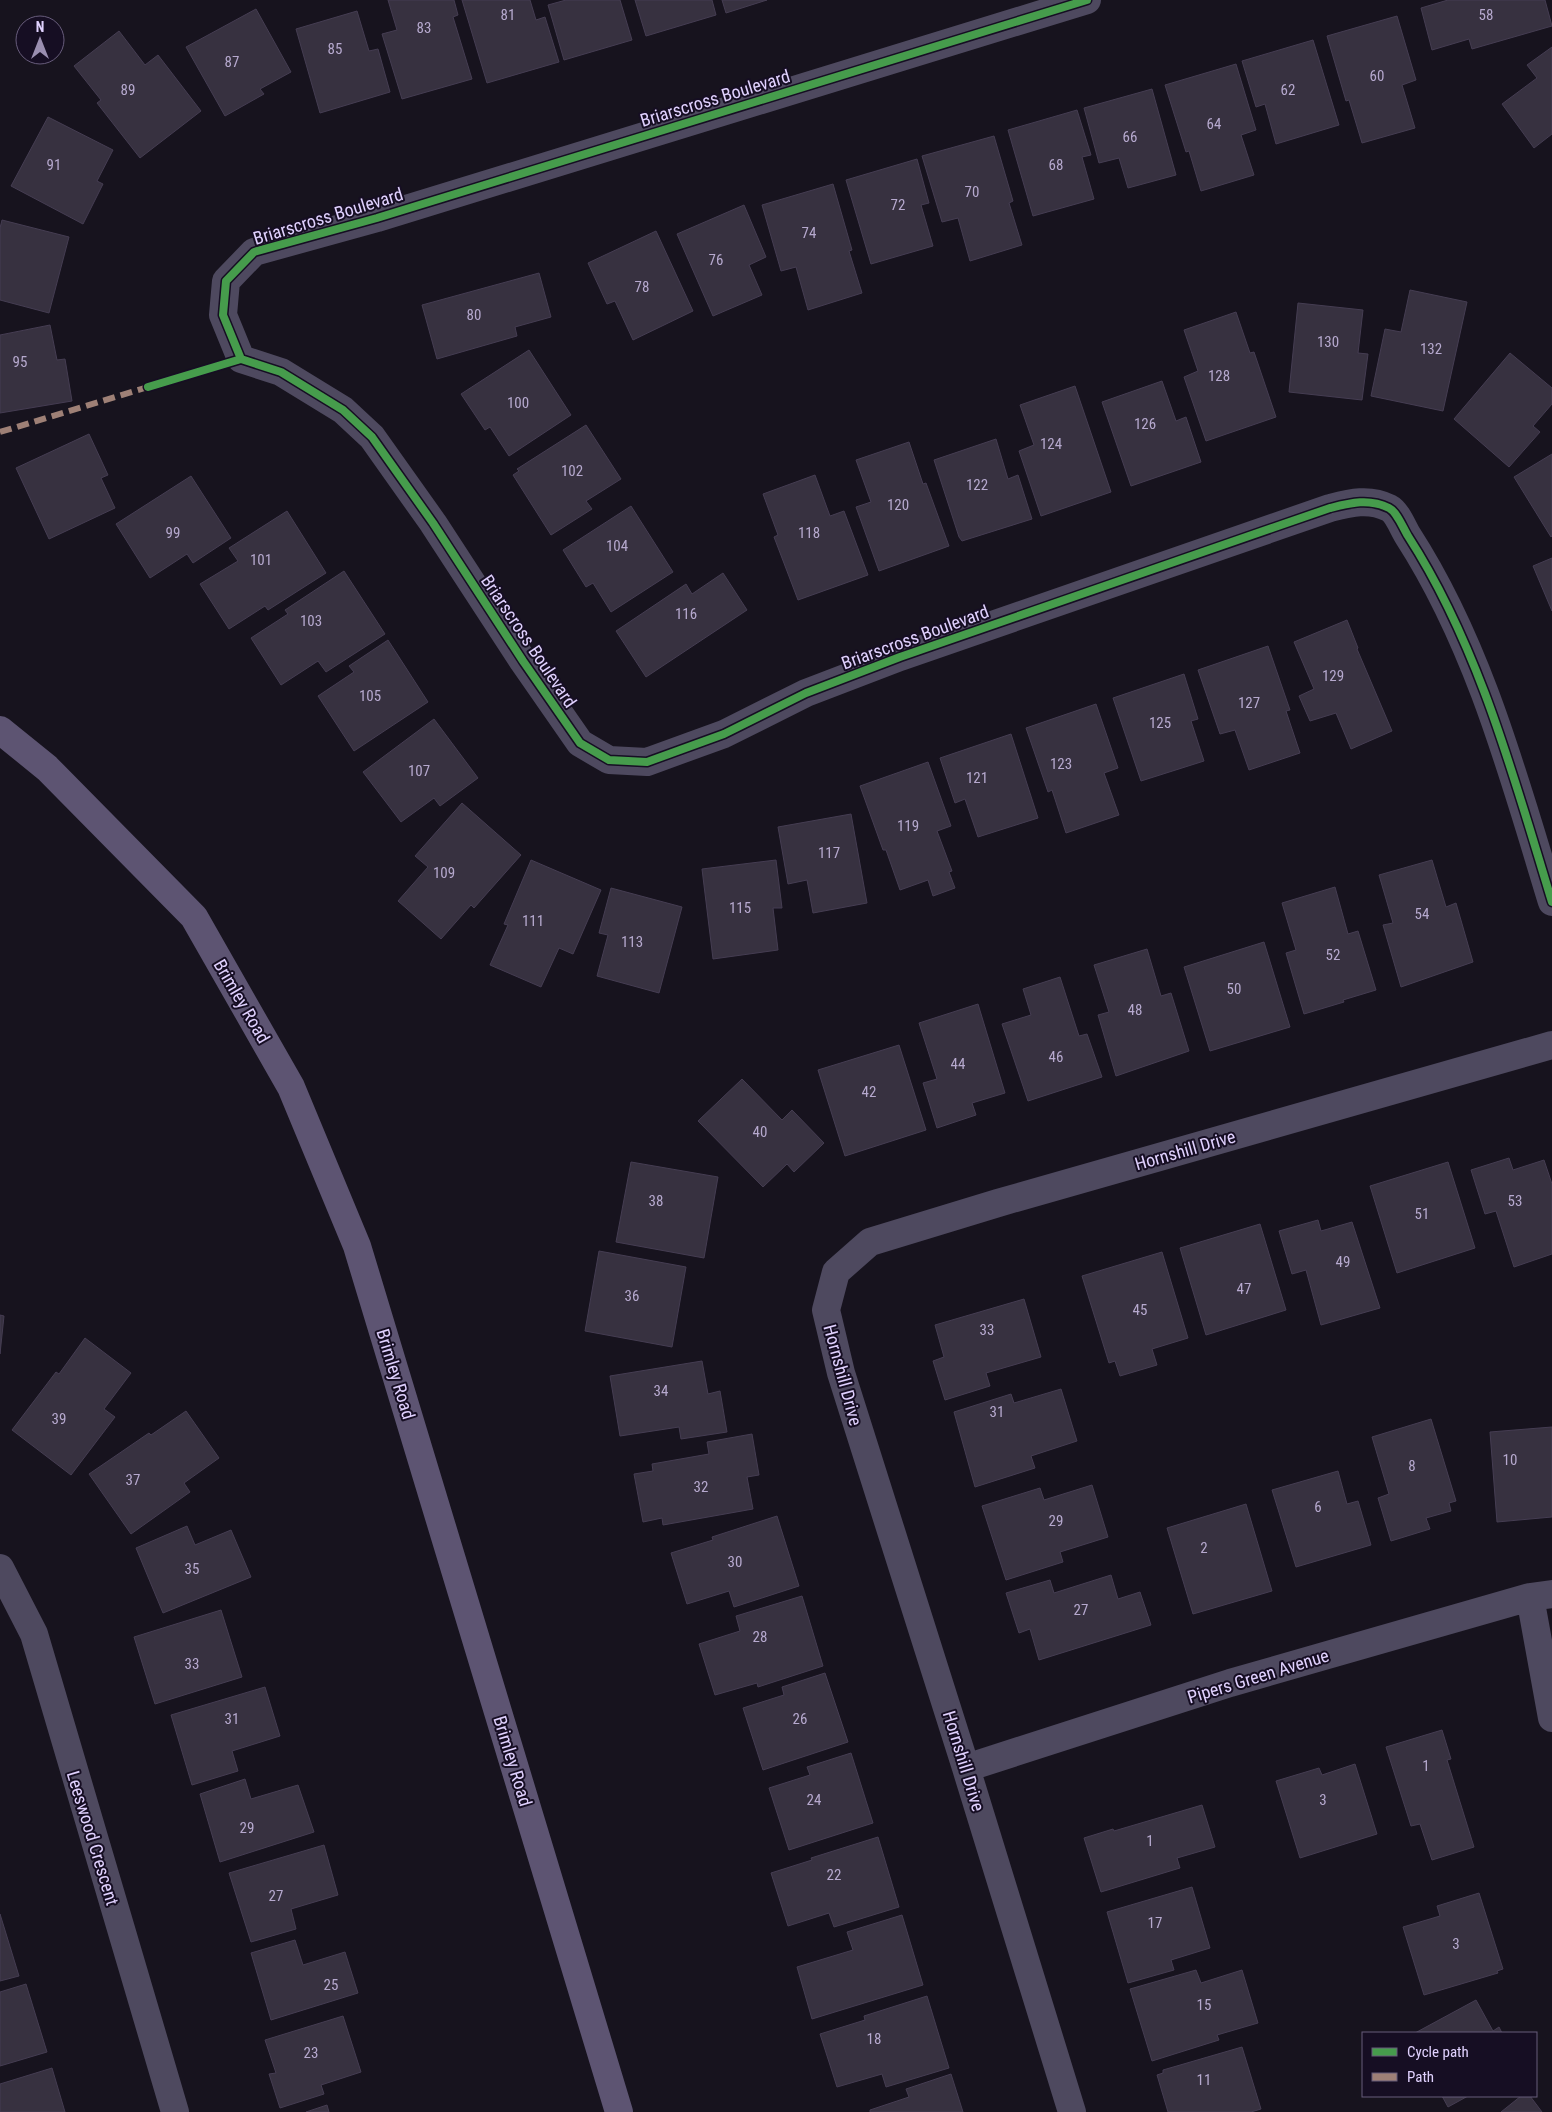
<svg xmlns="http://www.w3.org/2000/svg" width="1552" height="2112" font-family="'Roboto Condensed',sans-serif">
	<rect width="100%" height="100%" fill="#17131e"/>
	<path fill="#373140" stroke="#453d52" d="M388 0H454L458 15 453 17 472 79 402 99 382 34 397 30Z
		M462 0H530L536 20 545 17 559 62 487 83Z
		M566 0H620L632 40 564 60 548 5Z
		M635 0H712L716 15 646 36Z
		M722 0H767L726 13Z
		M1448 0H1545L1552 26 1472 49 1469 39 1432 50 1421 8Z
		M256 9 291 72 260 89 264 94 225 116 186 47Z
		M357 11 369 51 378 49 390 92 320 113 296 29Z
		M1397 16 1416 80 1402 85 1415 128 1362 143 1349 100 1346 101 1327 36Z
		M119 31 145 65 158 55 201 111 140 158 97 103 101 100 74 66Z
		M1313 40 1339 125 1276 144 1265 104 1256 107 1242 61Z
		M1552 47V134L1534 148 1502 104 1537 78 1527 65Z
		M1236 64 1256 130 1241 135 1254 175 1201 191 1189 151 1186 152 1165 85Z
		M1152 89 1176 175 1128 188 1119 158 1099 163 1084 108Z
		M1077 110 1091 155 1082 157 1094 199 1033 216 1008 130Z
		M48 117 113 150 97 181 103 184 83 224 11 186Z
		M994 136 1013 201 1009 203 1022 245 970 261 958 218 942 222 922 156Z
		M917 159 929 203 921 205 933 246 871 264 846 180Z
		M833 184 852 250 849 251 862 293 808 310 796 267 781 271 762 205Z
		M744 205 766 257 749 265 762 295 713 316 677 234Z
		M2 220 69 237 49 313 0 300V228Z
		M656 231 693 311 633 340 615 301 607 304 588 263Z
		M539 273 551 317 515 327 517 336 437 359 422 305Z
		M1410 290 1467 302 1443 411 1371 396 1385 329 1401 332Z
		M1298 303 1363 310 1358 353 1368 354 1362 400 1289 392Z
		M1236 312 1250 353 1254 352 1276 417 1206 441 1184 377 1198 371 1184 330Z
		M50 325 57 360 65 359 72 401 0 413V335Z
		M529 350 571 415 509 456 490 427 485 430 461 394Z
		M1510 353 1552 388V404L1533 426 1540 432 1509 467 1454 419Z
		M1162 381 1176 421 1186 417 1201 462 1131 486 1102 402Z
		M1075 386 1111 492 1041 516 1019 451 1034 445 1020 405Z
		M586 425 621 479 586 501 592 509 551 535 513 475 519 471 517 469Z
		M89 434 108 475 101 478 115 508 49 539 16 468Z
		M996 439 1008 479 1018 475 1032 519 962 541 959 537 934 460Z
		M909 442 923 484 926 483 949 546 879 571 856 507 871 502 856 460Z
		M1552 454V536L1551 537 1514 477Z
		M815 475 830 516 844 511 868 575 798 600 774 537 778 535 763 494Z
		M191 476 231 538 193 563 187 554 150 578 116 524Z
		M631 506 673 572 611 612 593 583 586 587 563 550Z
		M287 511 326 573 268 610 265 606 229 629 200 584 238 561 229 548Z
		M1552 558V611L1533 566Z
		M344 571 385 634 326 672 318 661 281 685 251 638 288 614 285 610Z
		M723 573 747 610 646 677 616 631 686 584 692 594Z
		M1347 620 1358 648 1357 649 1392 731 1351 749 1336 713 1310 721 1299 696 1314 689 1294 642Z
		M388 640 428 702 354 751 318 696 354 672 349 666Z
		M1268 646 1290 710 1286 711 1300 753 1249 770 1235 730 1220 734 1198 670Z
		M1184 674 1198 719 1191 721 1204 761 1141 781 1113 698Z
		M1096 704 1118 768 1104 773 1119 815 1066 833 1052 790 1048 792 1026 728Z
		M434 719 478 778 440 806 434 798 401 822 363 772Z
		M1011 734 1038 818 978 837 965 799 955 803 940 758Z
		M928 762 951 826 937 831 952 871 949 872 955 888 933 896 928 880 900 890 886 850H883L860 786Z
		M462 803 521 855 474 908 471 905 441 939 398 901 428 867 415 856Z
		M851 814 867 903 813 913 807 880 788 884 778 827Z
		M531 860 601 890 573 954 559 948 541 987 490 965 508 925 504 924Z
		M776 860 782 908H773L778 950 713 959 702 869Z
		M1432 860 1446 907 1456 903 1473 962 1401 987 1383 925 1393 923 1379 875Z
		M1335 887 1348 934 1358 931 1376 990 1343 1000 1344 1002 1304 1014 1286 953 1296 950 1282 903Z
		M611 888 682 907 659 993 597 976 608 935 599 933Z
		M1264 942 1290 1027 1210 1051 1184 967Z
		M1147 949 1161 996 1171 993 1189 1051 1116 1076 1098 1015 1109 1012 1094 965Z
		M1060 977 1079 1036 1087 1034 1102 1077 1028 1101 1002 1024 1031 1015 1023 989Z
		M978 1004 1005 1093 972 1103 976 1115 937 1128 923 1083 937 1079 919 1023Z
		M899 1045 926 1130 845 1156 818 1070Z
		M742 1079 782 1120 792 1110 824 1143 794 1172 787 1164 763 1187 698 1121Z
		M1509 1158 1513 1170 1544 1160 1552 1184V1254L1514 1267 1496 1211 1485 1214 1471 1170Z
		M631 1162 718 1177 704 1258 616 1242Z
		M1448 1162 1475 1248 1397 1273 1370 1186Z
		M1318 1220 1321 1231 1352 1222 1380 1308 1321 1325 1306 1270 1292 1274 1279 1231Z
		M1260 1224 1286 1310 1206 1335 1180 1248Z
		M599 1251 686 1267 672 1347 585 1331Z
		M1162 1252 1188 1338 1152 1349 1157 1365 1120 1376 1115 1361 1109 1363 1082 1276Z
		M1024 1299 1041 1357 986 1373 990 1386 945 1400 933 1361 944 1357 935 1325Z
		M0 1315 4 1316 0 1354Z
		M85 1338 131 1373 104 1409 115 1417 71 1475 12 1430 56 1372 59 1374Z
		M702 1361 708 1394 720 1391 727 1432 681 1439 679 1427 620 1436 610 1376Z
		M1061 1389 1077 1441 1031 1456 1035 1468 975 1487 954 1412 1011 1394 1014 1403Z
		M186 1411 219 1458 184 1483 190 1492 131 1534 89 1474 149 1433 151 1435Z
		M1431 1419 1456 1501 1449 1503 1451 1511 1426 1518 1430 1529 1391 1541 1378 1498 1389 1494 1372 1437Z
		M1552 1427V1517L1497 1522 1490 1432Z
		M752 1434 759 1475 747 1477 753 1509 663 1525 662 1518 643 1522 634 1474 653 1471 652 1464 709 1454 707 1442Z
		M1338 1471 1347 1504 1358 1501 1371 1545 1296 1567 1272 1490Z
		M1092 1485 1108 1537 1060 1552 1063 1562 1006 1580 982 1506 1040 1488 1044 1500Z
		M1246 1504 1272 1591 1193 1614 1167 1528Z
		M777 1516 799 1586 734 1607 729 1591 687 1604 671 1553 713 1540 712 1537Z
		M187 1526 195 1545 231 1530 251 1577 163 1613 136 1548Z
		M1111 1575 1118 1599 1140 1592 1151 1625 1039 1660 1030 1629 1019 1633 1006 1593 1050 1580 1054 1593Z
		M802 1596 823 1666 758 1687 757 1683 715 1695 699 1644 740 1631 736 1616Z
		M221 1610 242 1677 155 1704 134 1637Z
		M825 1673 848 1742 763 1770 743 1708 784 1695 782 1687Z
		M265 1687 280 1736 232 1751 238 1771 192 1785 171 1715Z
		M1442 1730 1451 1759 1447 1760 1474 1847 1432 1860 1420 1824 1411 1826 1386 1747Z
		M851 1753 873 1823 789 1850 769 1788 810 1775 807 1767Z
		M1355 1764 1377 1834 1300 1858 1276 1781 1319 1768 1322 1775Z
		M245 1779 251 1799 298 1785 314 1832 220 1862 200 1794Z
		M1202 1805 1215 1847 1177 1858 1180 1868 1101 1892 1084 1838 1113 1829 1114 1831Z
		M878 1837 899 1907 834 1927 829 1913 788 1926 771 1873 812 1860 811 1858Z
		M324 1845 338 1895 291 1909 296 1929 251 1942 229 1873Z
		M1192 1887 1210 1948 1171 1960 1174 1970 1128 1983 1107 1912Z
		M1479 1893 1503 1969 1497 1971 1498 1973 1424 1995 1403 1927 1440 1916 1437 1906Z
		M0 1914 19 1976 0 1981Z
		M902 1915 923 1985 812 2019 797 1967 853 1950 847 1932Z
		M295 1940 303 1965 345 1952 358 1993 271 2020 251 1953Z
		M1196 1970 1201 1983 1242 1970 1258 2023 1217 2035 1219 2040 1152 2061 1130 1989Z
		M26 1984 47 2052 0 2066V1992Z
		M927 1996 949 2068 886 2087 882 2074 837 2087 820 2034 865 2020 864 2016Z
		M1476 2000 1493 2031 1499 2027 1502 2033H1415Z
		M343 2016 361 2072 321 2085 324 2094 280 2108 269 2074 276 2073 265 2040Z
		M1242 2047 1261 2109 1251 2112H1168L1157 2075 1163 2073V2070Z
		M52 2068 65 2112H0V2084Z
		M951 2074 963 2112H870V2110L909 2097 906 2089Z
		M1442 2096H1468L1448 2107Z
		M1521 2096H1530L1542 2112H1501Z
		M327 2105 329 2112H306Z"/>
	<g fill="none" stroke-linecap="round" stroke-linejoin="round">
		<path stroke="#4e495f" stroke-width="28" d="M1087 0 377 218 254 252 226 281 223 315 241 359 281 372 343 410 372 437 433 523 523 661 580 743 609 760 647 762 724 734 806 693 900 657 1330 508C1350 503 1369 498 1389 508 1397 512 1403 528 1408 536 1479 646 1514 778 1552 902
			M0 1568 34 1634 175 2112
			M1530 1597 1552 1718
			M966 1768 1230 1683 1530 1597 1552 1594
			M1072 2112 966 1768 841 1373 826 1310 836 1272 870 1242 998 1203 1552 1045"/>
		<path stroke="#5d5472" stroke-width="28" d="M0 730 47 768 194 917 291 1087 357 1246 619 2112"/>
		<path stroke="#9e8076" stroke-width="6" stroke-dasharray="12 6" stroke-linecap="butt" d="M0 432 148 387"/>
		<defs>
			<path id="cycleway" d="M1087 0 377 218 254 252 226 281 223 315 241 359 281 372 343 410 372 437 433 523 523 661 580 743 609 760 647 762 724 734 806 693 900 657 1330 508C1350 503 1369 498 1389 508 1397 512 1403 528 1408 536 1479 646 1514 778 1552 902
				M148 387 241 359"/>
		</defs>
		<use href="#cycleway" stroke="#160e23" stroke-width="11"/>
		<use href="#cycleway" stroke="#469c4c" stroke-width="8"/>
	</g>
	<g text-anchor="middle" dominant-baseline="central" stroke-width="4" stroke-linejoin="round" paint-order="stroke">
		<g font-size="15" fill="#b6a9ce">
			<text x="508" y="15">81</text>
			<text x="1486" y="15">58</text>
			<text x="424" y="28">83</text>
			<text x="335" y="49">85</text>
			<text x="232" y="62">87</text>
			<text x="1377" y="76">60</text>
			<text x="128" y="90">89</text>
			<text x="1288" y="90">62</text>
			<text x="1214" y="124">64</text>
			<text x="1130" y="137">66</text>
			<text x="54" y="165">91</text>
			<text x="1056" y="165">68</text>
			<text x="972" y="192">70</text>
			<text x="898" y="205">72</text>
			<text x="809" y="233">74</text>
			<text x="716" y="260">76</text>
			<text x="642" y="287">78</text>
			<text x="474" y="315">80</text>
			<text x="1328" y="342">130</text>
			<text x="1431" y="349">132</text>
			<text x="20" y="362">95</text>
			<text x="1219" y="376">128</text>
			<text x="518" y="403">100</text>
			<text x="1145" y="424">126</text>
			<text x="1051" y="444">124</text>
			<text x="572" y="471">102</text>
			<text x="977" y="485">122</text>
			<text x="898" y="505">120</text>
			<text x="173" y="533">99</text>
			<text x="809" y="533">118</text>
			<text x="617" y="546">104</text>
			<text x="261" y="560">101</text>
			<text x="686" y="614">116</text>
			<text x="311" y="621">103</text>
			<text x="1333" y="676">129</text>
			<text x="370" y="696">105</text>
			<text x="1249" y="703">127</text>
			<text x="1160" y="723">125</text>
			<text x="1061" y="764">123</text>
			<text x="419" y="771">107</text>
			<text x="977" y="778">121</text>
			<text x="908" y="826">119</text>
			<text x="829" y="853">117</text>
			<text x="444" y="873">109</text>
			<text x="740" y="908">115</text>
			<text x="1422" y="914">54</text>
			<text x="533" y="921">111</text>
			<text x="632" y="942">113</text>
			<text x="1333" y="955">52</text>
			<text x="1234" y="989">50</text>
			<text x="1135" y="1010">48</text>
			<text x="1056" y="1057">46</text>
			<text x="958" y="1064">44</text>
			<text x="869" y="1092">42</text>
			<text x="760" y="1132">40</text>
			<text x="656" y="1201">38</text>
			<text x="1515" y="1201">53</text>
			<text x="1422" y="1214">51</text>
			<text x="1343" y="1262">49</text>
			<text x="1244" y="1289">47</text>
			<text x="632" y="1296">36</text>
			<text x="1140" y="1310">45</text>
			<text x="987" y="1330">33</text>
			<text x="661" y="1391">34</text>
			<text x="997" y="1412">31</text>
			<text x="59" y="1419">39</text>
			<text x="1510" y="1460">10</text>
			<text x="1412" y="1466">8</text>
			<text x="133" y="1480">37</text>
			<text x="701" y="1487">32</text>
			<text x="1318" y="1507">6</text>
			<text x="1056" y="1521">29</text>
			<text x="1204" y="1548">2</text>
			<text x="735" y="1562">30</text>
			<text x="192" y="1569">35</text>
			<text x="1081" y="1610">27</text>
			<text x="760" y="1637">28</text>
			<text x="192" y="1664">33</text>
			<text x="232" y="1719">31</text>
			<text x="800" y="1719">26</text>
			<text x="1426" y="1766">1</text>
			<text x="814" y="1800">24</text>
			<text x="1323" y="1800">3</text>
			<text x="247" y="1828">29</text>
			<text x="1150" y="1841">1</text>
			<text x="834" y="1875">22</text>
			<text x="276" y="1896">27</text>
			<text x="1155" y="1923">17</text>
			<text x="1456" y="1944">3</text>
			<text x="331" y="1985">25</text>
			<text x="1204" y="2005">15</text>
			<text x="874" y="2039">18</text>
			<text x="311" y="2053">23</text>
			<text x="1204" y="2080">11</text>
		</g>
		<g font-size="18" fill="#e0d1fe" stroke="#160e23">
			<text transform="translate(715 98) rotate(-17)">Briarscross Boulevard</text>
			<text transform="translate(328 216) rotate(-17)">Briarscross Boulevard</text>
			<text transform="translate(915 637) rotate(-20)">Briarscross Boulevard</text>
			<text transform="translate(529 641) rotate(56)">Briarscross Boulevard</text>
			<text transform="translate(242 1001) rotate(60)">Brimley Road</text>
			<text transform="translate(1185 1150) rotate(-16)">Hornshill Drive</text>
			<text transform="translate(396 1374) rotate(73)">Brimley Road</text>
			<text transform="translate(843 1375) rotate(75)">Hornshill Drive</text>
			<text transform="translate(1258 1676) rotate(-17)">Pipers Green Avenue</text>
			<text transform="translate(513 1761) rotate(73)">Brimley Road</text>
			<text transform="translate(964 1761) rotate(73)">Hornshill Drive</text>
			<text transform="translate(93 1838) rotate(73)">Leeswood Crescent</text>
		</g>
	</g>
	<rect x="1362" y="2032" width="175" height="65" fill="#160e23" stroke="#675c7b"/>
	<rect x="1372" y="2048" width="25" height="8" fill="#469c4c" stroke="#675c7b"/>
	<text x="1407" y="2057" font-size="15" fill="#e0d1fe">Cycle path</text>
	<rect x="1372" y="2073" width="25" height="8" fill="#9e8076" stroke="#675c7b"/>
	<text x="1407" y="2082" font-size="15" fill="#e0d1fe">Path</text>
	<g transform="translate(40 40)"><circle r="24" fill="#160e23" stroke="#675c7b"/>
	<path d="M0-4L9 19L0 12L-9 19Z" fill="#9a8eb0"/>
	<text y="-8" font-size="14" font-weight="bold" text-anchor="middle" fill="#e0d1fe">N</text>
	</g>
</svg>
